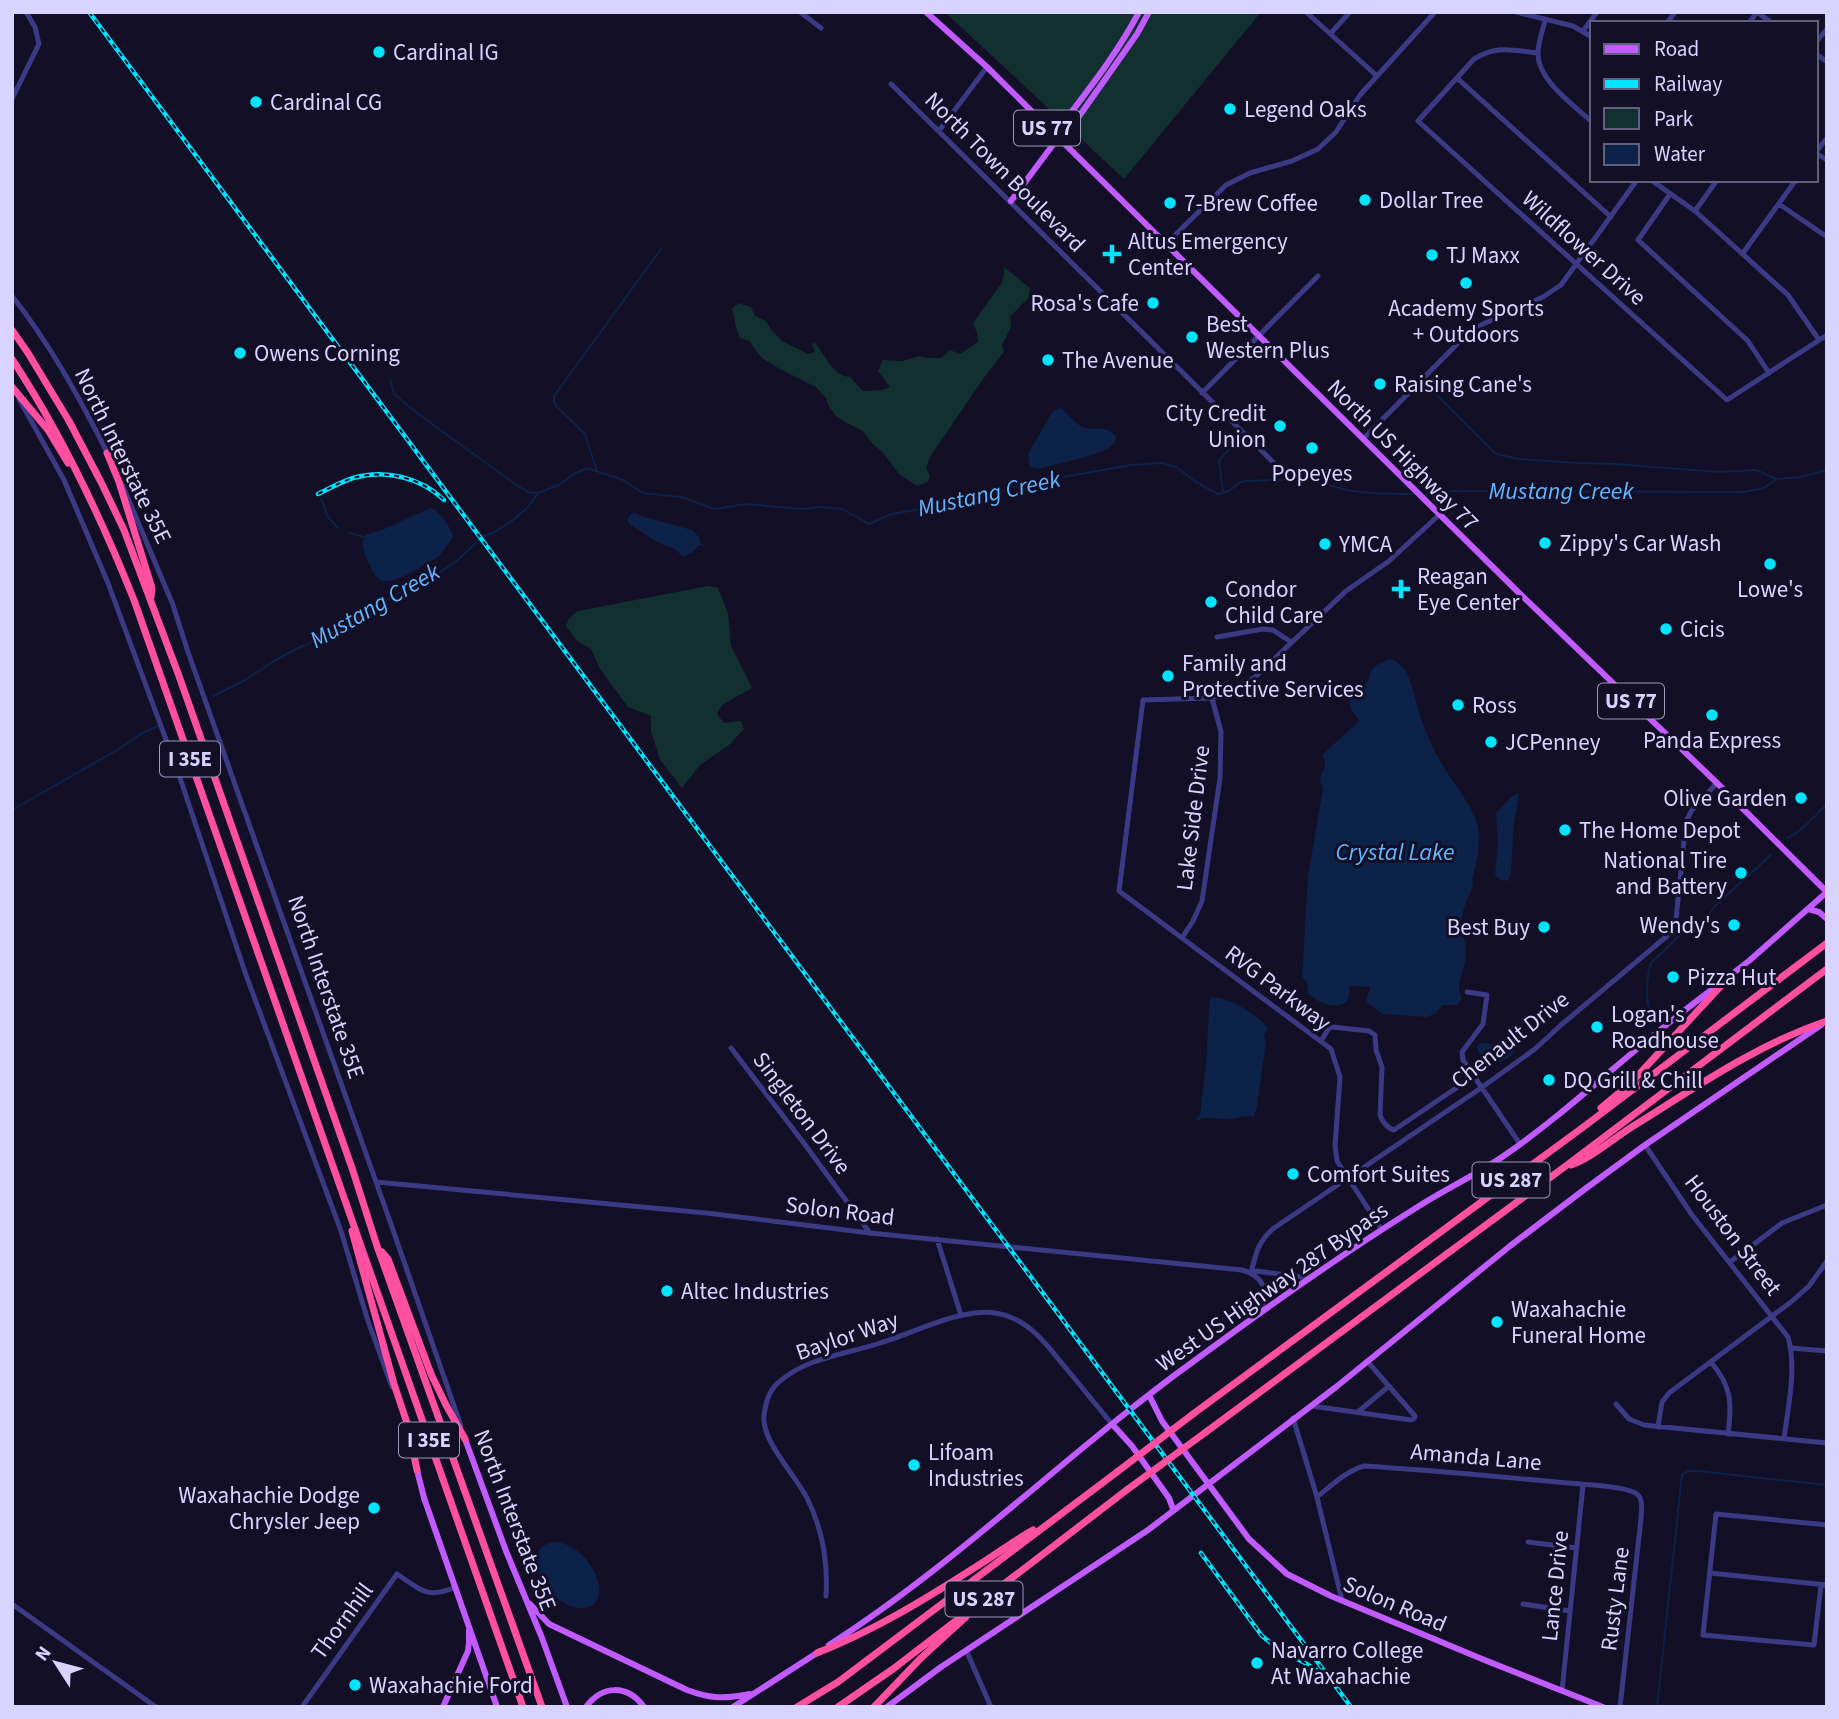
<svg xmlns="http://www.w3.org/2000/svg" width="1839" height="1719" font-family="'Source Sans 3',sans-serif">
	<rect width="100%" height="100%" fill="#130f26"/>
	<path fill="#12302f" d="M945 12H1261L1124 179Z
		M1004 267 1030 288 1029 297 1010 317 1011 327 1002 345 1004 352 983 379 930 457 926 468 930 476 928 482 917 486 899 474 884 454 872 443 863 431 847 423 836 416 828 405 826 398 816 387 778 368 762 358 754 348 750 341 740 338C735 328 735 319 732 309L738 303 751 307 755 316 766 321 772 331 782 341 808 354 815 352 812 345 814 342C826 355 832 376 850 377L863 391 881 390 890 387 878 371 883 360 903 361 919 356 928 358H941L950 350 960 354 978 342 977 333 973 323 1001 284 1004 275Z
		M708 586 718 588 728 613 731 646 752 688 722 705 717 714 724 723 741 721 744 729 729 745 700 765 682 788 660 760 651 731V716L628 707 600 669 591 649 577 641 566 626 569 618 578 611Z"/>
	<path fill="#0c2248" d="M1061 408C1066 413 1077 425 1083 427 1095 432 1105 423 1116 437 1115 441 1114 444 1110 447 1101 455 1052 465 1037 469L1030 467 1028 454 1053 411Z
		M430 508C441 512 448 524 453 535 451 543 444 547 441 555 428 562 394 587 380 580 374 577 371 567 368 561 364 552 360 545 365 535L382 530Z
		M634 512 641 516 692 530 699 537 700 542 705 546 699 545 693 552 683 557 675 549 655 541 628 523V517Z
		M1389 659C1412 662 1415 704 1422 722 1428 737 1435 753 1443 766 1454 784 1474 808 1478 827 1480 839 1478 853 1476 865 1474 873 1471 878 1473 886 1469 896 1463 907 1462 918 1460 931 1467 942 1466 956 1465 973 1454 981 1462 998L1457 1005H1443L1435 1014 1426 1017 1382 1014 1366 1002 1370 987 1349 986C1354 1015 1321 1007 1308 993L1307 982 1302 977 1308 876 1323 788C1316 775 1324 775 1325 764 1325 761 1323 758 1323 754L1356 724 1359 720C1333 689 1369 696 1370 672L1377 665Z
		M1518 793 1519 795 1514 823 1511 873 1508 881C1502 880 1496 879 1495 873L1498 845 1496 813 1512 796Z
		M1212 997C1231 998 1255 1013 1268 1028L1264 1035 1266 1043 1257 1106 1254 1117C1245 1115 1239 1118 1230 1119 1222 1120 1214 1117 1206 1118 1202 1118 1199 1120 1195 1121L1200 1115 1206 1063 1210 998Z
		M1485 1043 1513 1047H1516C1514 1055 1511 1056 1504 1060 1492 1068 1481 1060 1477 1047L1479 1044Z
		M555 1542C593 1544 618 1608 581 1608 549 1608 514 1547 555 1542Z"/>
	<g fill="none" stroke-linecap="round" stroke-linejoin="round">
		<path stroke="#0c2248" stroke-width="2" d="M390 380 394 394 417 413 515 484 528 492 538 493
			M1432 390 1496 454 1519 459 1576 463 1616 464 1719 472 1756 470 1776 479
			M597 471 585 434 557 407 554 402V396L661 249
			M1223 492 1219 460 1242 436
			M1423 495C1440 495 1448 489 1466 491L1744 492 1764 488 1777 479 1800 477 1827 470
			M321 499 328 517 338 528
			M349 533 364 537
			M213 696 245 680 274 661 298 648 324 638 366 616 391 597 416 583 430 579 458 560 483 536 493 533 512 521 528 507 538 493 559 485 574 474 587 468 623 480 643 493 681 497 715 509 746 504 802 509 820 507 842 509 869 524 892 514 926 508 953 500 983 498 1018 485 1131 465 1162 463 1176 467 1196 482 1218 494 1229 491 1239 483 1245 481 1303 479C1318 479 1332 487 1347 490 1369 494 1392 494 1414 494
			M12 810 119 749 142 733 158 726
			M1788 838C1804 829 1815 816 1827 804
			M1706 918 1715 906 1771 855
			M1655 1024C1645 1007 1645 982 1651 963L1682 933 1698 924
			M1657 1707 1682 1475 1688 1471H1698L1827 1485"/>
		<path stroke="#3d3a85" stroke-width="5" d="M800 12 821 28
			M1306 12 1377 76
			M1516 12 1573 26 1592 37
			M1757 12 1772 23
			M1545 20C1543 30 1538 42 1538 53 1537 80 1574 105 1592 122
			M1667 23 1675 12
			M1749 23 1757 12
			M1583 31 1597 12
			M1330 34 1350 12
			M1816 42 1827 29
			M1538 53C1511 50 1498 45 1474 59L1418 121 1727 400 1827 335
			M1816 54 1827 62
			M1457 78 1611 217
			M891 84 1273 462
			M12 99 39 44 35 27 26 12
			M939 131 987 67
			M1816 152 1827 138
			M1816 153 1827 160
			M1651 180 1695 211 1788 295 1819 340
			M1670 194 1638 240 1748 341 1769 373
			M1779 204 1827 237
			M1695 211 1717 180
			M1166 244 1226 185 1250 173 1292 161 1318 149 1336 132 1360 95 1435 12
			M1743 253 1796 180
			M12 296C51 345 81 401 109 456
			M1202 393 1318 276
			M19 399 64 480 108 583 178 772 246 975 341 1231 368 1321 392 1387
			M1363 439 1469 332 1483 324 1543 297 1561 285 1637 180
			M122 484 173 605 188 652 392 1227 461 1426
			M1217 637 1263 629 1273 630 1291 642
			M1182 938 1193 921 1202 901 1220 778 1221 732 1212 698
			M1467 992 1487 995 1483 1024 1462 1052 1463 1060 1520 1144
			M1321 1041 1329 1028 1332 1027 1369 1031 1375 1035 1376 1050 1382 1067 1380 1115C1382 1121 1387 1128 1394 1130L1474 1076
			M731 1048 803 1142 870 1233
			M1645 1145 1692 1215 1788 1337C1797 1369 1788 1406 1784 1439
			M376 1182 706 1213 870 1233 1242 1270C1263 1276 1270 1291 1261 1311
			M1382 1230 1337 1161 1335 1146 1340 1077 1331 1049 1119 891 1143 700 1212 698 1244 684 1254 678 1346 591 1389 561 1439 515
			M937 1239 961 1315
			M1730 1262 1782 1223 1827 1205
			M1309 1278 1256 1271 1251 1273C1256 1253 1258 1241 1274 1228L1481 1088 1535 1049 1561 1025 1667 936 1676 919 1686 821 1692 810 1717 783
			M1791 1348 1827 1351
			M1711 1362C1732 1387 1732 1403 1728 1434
			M1616 1404 1629 1419 1644 1425 1827 1443
			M1312 1406 1411 1420 1414 1419 1415 1416 1367 1361
			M1358 1412 1389 1386
			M1293 1418 1317 1497 1342 1600
			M1658 1427 1662 1402 1669 1393 1791 1302 1809 1286 1827 1261
			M1317 1497C1331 1486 1346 1471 1364 1466 1432 1470 1500 1477 1568 1483 1581 1484 1628 1486 1637 1494 1644 1500 1641 1511 1641 1519L1620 1707
			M1528 1542 1576 1548
			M1710 1573 1827 1585
			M1821 1585 1814 1645 1703 1635 1716 1514 1827 1525
			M826 1596C828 1563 822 1528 807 1498 795 1474 761 1441 764 1415 766 1402 769 1390 779 1382 807 1357 849 1354 883 1342 909 1334 937 1320 963 1315 979 1311 995 1311 1010 1317 1034 1326 1049 1348 1065 1367 1081 1386 1096 1405 1112 1424
			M12 1604 156 1707
			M1523 1604 1570 1611
			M966 1650 991 1707
			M1562 1691 1583 1485
			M302 1707 397 1574C422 1591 427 1599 456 1587"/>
		<path stroke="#c25bff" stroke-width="6" d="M926 12 987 67 1515 589 1717 783 1827 892
			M1054 135C1084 95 1116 56 1139 12
			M1061 142 1137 34 1149 12
			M1011 201 1058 138
			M1808 909 1819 912 1827 919
			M1727 978 1750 960 1827 892
			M1149 1395 1162 1421 1249 1539 1287 1574 1331 1596 1482 1659 1603 1707
			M1112 1424 1132 1446 1169 1498 1173 1509
			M465 1439 506 1551 542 1638 567 1707
			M417 1470 424 1498 497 1707
			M530 1604 549 1624 687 1690C711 1699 724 1699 750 1694
			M829 1645C959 1562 1069 1451 1194 1361 1267 1307 1342 1254 1419 1206 1447 1188 1478 1174 1505 1155 1563 1115 1614 1066 1670 1022 1686 1009 1702 997 1718 985
			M443 1707 468 1651 469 1642V1630
			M586 1707C602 1685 627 1684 644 1707
			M733 1707 820 1651
			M887 1707 941 1667 1148 1530 1336 1387 1510 1246 1585 1189 1645 1145 1821 1025"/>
		<path stroke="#ff4fa3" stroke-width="7" d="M12 330 28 353 69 421 101 482 124 530 179 676 352 1168 377 1246 542 1707
			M12 359C62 435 100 515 134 600L523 1707
			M12 387 48 430 68 463
			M107 453 119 482 152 588 151 597
			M1601 1108 1631 1083 1730 976
			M1571 1165C1593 1157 1615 1137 1635 1125 1696 1087 1758 1044 1827 1021
			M352 1231 394 1384 408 1426 417 1470
			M382 1252 388 1259 431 1374 446 1405 465 1439
			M1193 1414 1582 1128 1827 943
			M1206 1432 1567 1165 1827 969
			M817 1653C873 1631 924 1600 974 1568 994 1556 1013 1541 1033 1530
			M797 1707 838 1682 1117 1472
			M838 1707 893 1669 1128 1489
			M874 1707 921 1658 966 1617"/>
		<defs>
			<path id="rail" d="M89 12 1351 1707
				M318 494C330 488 341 482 353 478 385 469 420 477 444 500
				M1201 1553 1262 1636 1280 1650 1305 1663 1322 1674"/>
		</defs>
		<use href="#rail" stroke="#00e5ff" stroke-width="4.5"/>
		<use href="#rail" stroke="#130f26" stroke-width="2" stroke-dasharray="5" stroke-linecap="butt"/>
		<path stroke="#ff4fa3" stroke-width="7" d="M1117 1472 1193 1414
			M1128 1489 1206 1432"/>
	</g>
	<g fill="#00e5ff" stroke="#130f26" stroke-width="2.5">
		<circle cx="379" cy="52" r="7"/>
		<circle cx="256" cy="102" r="7"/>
		<circle cx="1230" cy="109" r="7"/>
		<circle cx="1365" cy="200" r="7"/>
		<circle cx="1170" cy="203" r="7"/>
		<path d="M1108.5 243.5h7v7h7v7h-7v7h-7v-7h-7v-7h7z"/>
		<circle cx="1432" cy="255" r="7"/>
		<circle cx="1466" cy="283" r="7"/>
		<circle cx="1153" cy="303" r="7"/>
		<circle cx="1192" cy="337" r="7"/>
		<circle cx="240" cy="353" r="7"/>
		<circle cx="1048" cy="360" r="7"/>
		<circle cx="1380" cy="384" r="7"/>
		<circle cx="1280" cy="426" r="7"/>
		<circle cx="1312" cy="448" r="7"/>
		<circle cx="1545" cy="543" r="7"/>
		<circle cx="1325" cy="544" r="7"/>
		<circle cx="1770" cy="564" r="7"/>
		<path d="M1397.5 578.5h7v7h7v7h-7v7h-7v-7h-7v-7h7z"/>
		<circle cx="1211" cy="602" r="7"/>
		<circle cx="1666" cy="629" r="7"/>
		<circle cx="1168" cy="676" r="7"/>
		<circle cx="1458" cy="705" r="7"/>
		<circle cx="1712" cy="715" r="7"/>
		<circle cx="1491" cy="742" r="7"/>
		<circle cx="1801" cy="798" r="7"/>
		<circle cx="1565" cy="830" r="7"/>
		<circle cx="1741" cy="873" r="7"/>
		<circle cx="1734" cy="925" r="7"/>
		<circle cx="1544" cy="927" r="7"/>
		<circle cx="1673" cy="977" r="7"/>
		<circle cx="1597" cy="1027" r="7"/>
		<circle cx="1549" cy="1080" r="7"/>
		<circle cx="1293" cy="1174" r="7"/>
		<circle cx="667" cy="1291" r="7"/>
		<circle cx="1497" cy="1322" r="7"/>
		<circle cx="914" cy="1465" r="7"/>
		<circle cx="374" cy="1508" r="7"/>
		<circle cx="1257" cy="1663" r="7"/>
		<circle cx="355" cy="1685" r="7"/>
	</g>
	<g text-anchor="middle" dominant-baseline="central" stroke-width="6" stroke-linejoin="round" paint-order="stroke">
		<g fill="#130f26" stroke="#9e99be" stroke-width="2">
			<rect x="1014" y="110.5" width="66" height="35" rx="5"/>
			<rect x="1598" y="683.5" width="66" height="35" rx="5"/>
			<rect x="160" y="741.5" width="60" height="35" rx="5"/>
			<rect x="1472.5" y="1162.5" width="77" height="35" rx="5"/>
			<rect x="399" y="1422.5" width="60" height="35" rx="5"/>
			<rect x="945.5" y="1581.5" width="77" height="35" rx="5"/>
		</g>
		<g font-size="21" font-weight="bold" fill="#d9d4ff">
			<text x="1047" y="128">US 77</text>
			<text x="1631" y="701">US 77</text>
			<text x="190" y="759">I 35E</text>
			<text x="1511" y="1180">US 287</text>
			<text x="429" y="1440">I 35E</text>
			<text x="984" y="1599">US 287</text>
		</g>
		<g font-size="23" fill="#d9d4ff" stroke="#130f26" text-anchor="start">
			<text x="393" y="52">Cardinal IG</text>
			<text x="270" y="102">Cardinal CG</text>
			<text x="1244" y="109">Legend Oaks</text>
			<text x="1379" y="200">Dollar Tree</text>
			<text x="1184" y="203">7-Brew Coffee</text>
			<text x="1128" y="241">Altus Emergency<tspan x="1128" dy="26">Center</tspan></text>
			<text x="1446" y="255">TJ Maxx</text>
			<text x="1139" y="303" text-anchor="end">Rosa's Cafe</text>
			<text x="1466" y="308" text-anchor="middle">Academy Sports<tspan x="1466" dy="26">+ Outdoors</tspan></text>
			<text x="1206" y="324">Best<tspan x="1206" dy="26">Western Plus</tspan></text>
			<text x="254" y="353">Owens Corning</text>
			<text x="1062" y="360">The Avenue</text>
			<text x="1394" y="384">Raising Cane's</text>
			<text x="1266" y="413" text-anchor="end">City Credit<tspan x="1266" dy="26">Union</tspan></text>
			<text x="1312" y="473" text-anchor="middle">Popeyes</text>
			<text x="1559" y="543">Zippy's Car Wash</text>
			<text x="1339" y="544">YMCA</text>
			<text x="1417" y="576">Reagan<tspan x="1417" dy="26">Eye Center</tspan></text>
			<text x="1225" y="589">Condor<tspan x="1225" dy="26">Child Care</tspan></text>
			<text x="1770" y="589" text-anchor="middle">Lowe's</text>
			<text x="1680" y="629">Cicis</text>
			<text x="1182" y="663">Family and<tspan x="1182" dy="26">Protective Services</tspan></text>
			<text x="1472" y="705">Ross</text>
			<text x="1712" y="740" text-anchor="middle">Panda Express</text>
			<text x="1505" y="742">JCPenney</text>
			<text x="1787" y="798" text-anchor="end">Olive Garden</text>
			<text x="1579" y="830">The Home Depot</text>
			<text x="1727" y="860" text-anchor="end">National Tire<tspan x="1727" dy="26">and Battery</tspan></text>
			<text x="1720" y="925" text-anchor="end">Wendy's</text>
			<text x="1530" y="927" text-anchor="end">Best Buy</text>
			<text x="1687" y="977">Pizza Hut</text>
			<text x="1611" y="1014">Logan's<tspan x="1611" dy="26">Roadhouse</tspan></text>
			<text x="1563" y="1080">DQ Grill &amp; Chill</text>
			<text x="1307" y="1174">Comfort Suites</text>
			<text x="681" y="1291">Altec Industries</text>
			<text x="1511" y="1309">Waxahachie<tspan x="1511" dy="26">Funeral Home</tspan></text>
			<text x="928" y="1452">Lifoam<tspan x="928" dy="26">Industries</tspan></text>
			<text x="360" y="1495" text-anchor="end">Waxahachie Dodge<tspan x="360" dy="26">Chrysler Jeep</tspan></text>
			<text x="1271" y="1650">Navarro College<tspan x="1271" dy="26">At Waxahachie</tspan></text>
			<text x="369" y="1685">Waxahachie Ford</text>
		</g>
		<g font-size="23" fill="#d9d4ff" stroke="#130f26">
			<text transform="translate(1005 172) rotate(45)">North Town Boulevard</text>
			<text transform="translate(1584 248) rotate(42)">Wildflower Drive</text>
			<text transform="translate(1403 455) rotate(45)">North US Highway 77</text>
			<text transform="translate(123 456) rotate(64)">North Interstate 35E</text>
			<text transform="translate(1193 818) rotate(-83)">Lake Side Drive</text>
			<text transform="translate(326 987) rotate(71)">North Interstate 35E</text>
			<text transform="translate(1278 988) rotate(37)">RVG Parkway</text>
			<text transform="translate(1510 1040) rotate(-38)">Chenault Drive</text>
			<text transform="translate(802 1113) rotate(53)">Singleton Drive</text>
			<text transform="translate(840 1211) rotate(7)">Solon Road</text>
			<text transform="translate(1733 1235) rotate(53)">Houston Street</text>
			<text transform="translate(1272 1287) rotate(-35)">West US Highway 287 Bypass</text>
			<text transform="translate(847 1336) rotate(-19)">Baylor Way</text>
			<text transform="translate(1476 1457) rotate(5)">Amanda Lane</text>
			<text transform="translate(515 1520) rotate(69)">North Interstate 35E</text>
			<text transform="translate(1555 1586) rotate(-84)">Lance Drive</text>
			<text transform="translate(1615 1599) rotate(-83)">Rusty Lane</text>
			<text transform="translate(1395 1604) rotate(23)">Solon Road</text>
			<text transform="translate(342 1621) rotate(-54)">Thornhill</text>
		</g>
		<g font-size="24" font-style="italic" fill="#62b6ff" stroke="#130f26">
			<text x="1561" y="491">Mustang Creek</text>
			<text transform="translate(989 494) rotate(-12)">Mustang Creek</text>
			<text transform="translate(375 606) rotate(-30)">Mustang Creek</text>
			<text x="1395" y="852">Crystal Lake</text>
		</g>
	</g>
	<rect width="1839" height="1719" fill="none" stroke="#d9d4ff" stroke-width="28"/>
	<rect x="1590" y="21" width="228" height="161" fill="#130f26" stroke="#625e7d" stroke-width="2"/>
	<rect x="1604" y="44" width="35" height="10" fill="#c25bff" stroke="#625e7d" stroke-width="2"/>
	<text x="1654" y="56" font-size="21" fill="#d9d4ff">Road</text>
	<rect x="1604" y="79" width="35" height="10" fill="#00e5ff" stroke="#625e7d" stroke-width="2"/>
	<text x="1654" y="91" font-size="21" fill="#d9d4ff">Railway</text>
	<rect x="1604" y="108" width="35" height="21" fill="#12302f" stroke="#625e7d" stroke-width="2"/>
	<text x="1654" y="126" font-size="21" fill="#d9d4ff">Park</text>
	<rect x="1604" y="144" width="35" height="21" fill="#0c2248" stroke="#625e7d" stroke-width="2"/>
	<text x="1654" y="161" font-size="21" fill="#d9d4ff">Water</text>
	<g transform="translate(56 1663) rotate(306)" stroke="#130f26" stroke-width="5" paint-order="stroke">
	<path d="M0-5L12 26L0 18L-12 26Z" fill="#d9d4ff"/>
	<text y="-10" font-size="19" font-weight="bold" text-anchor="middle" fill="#d9d4ff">N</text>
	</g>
</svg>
